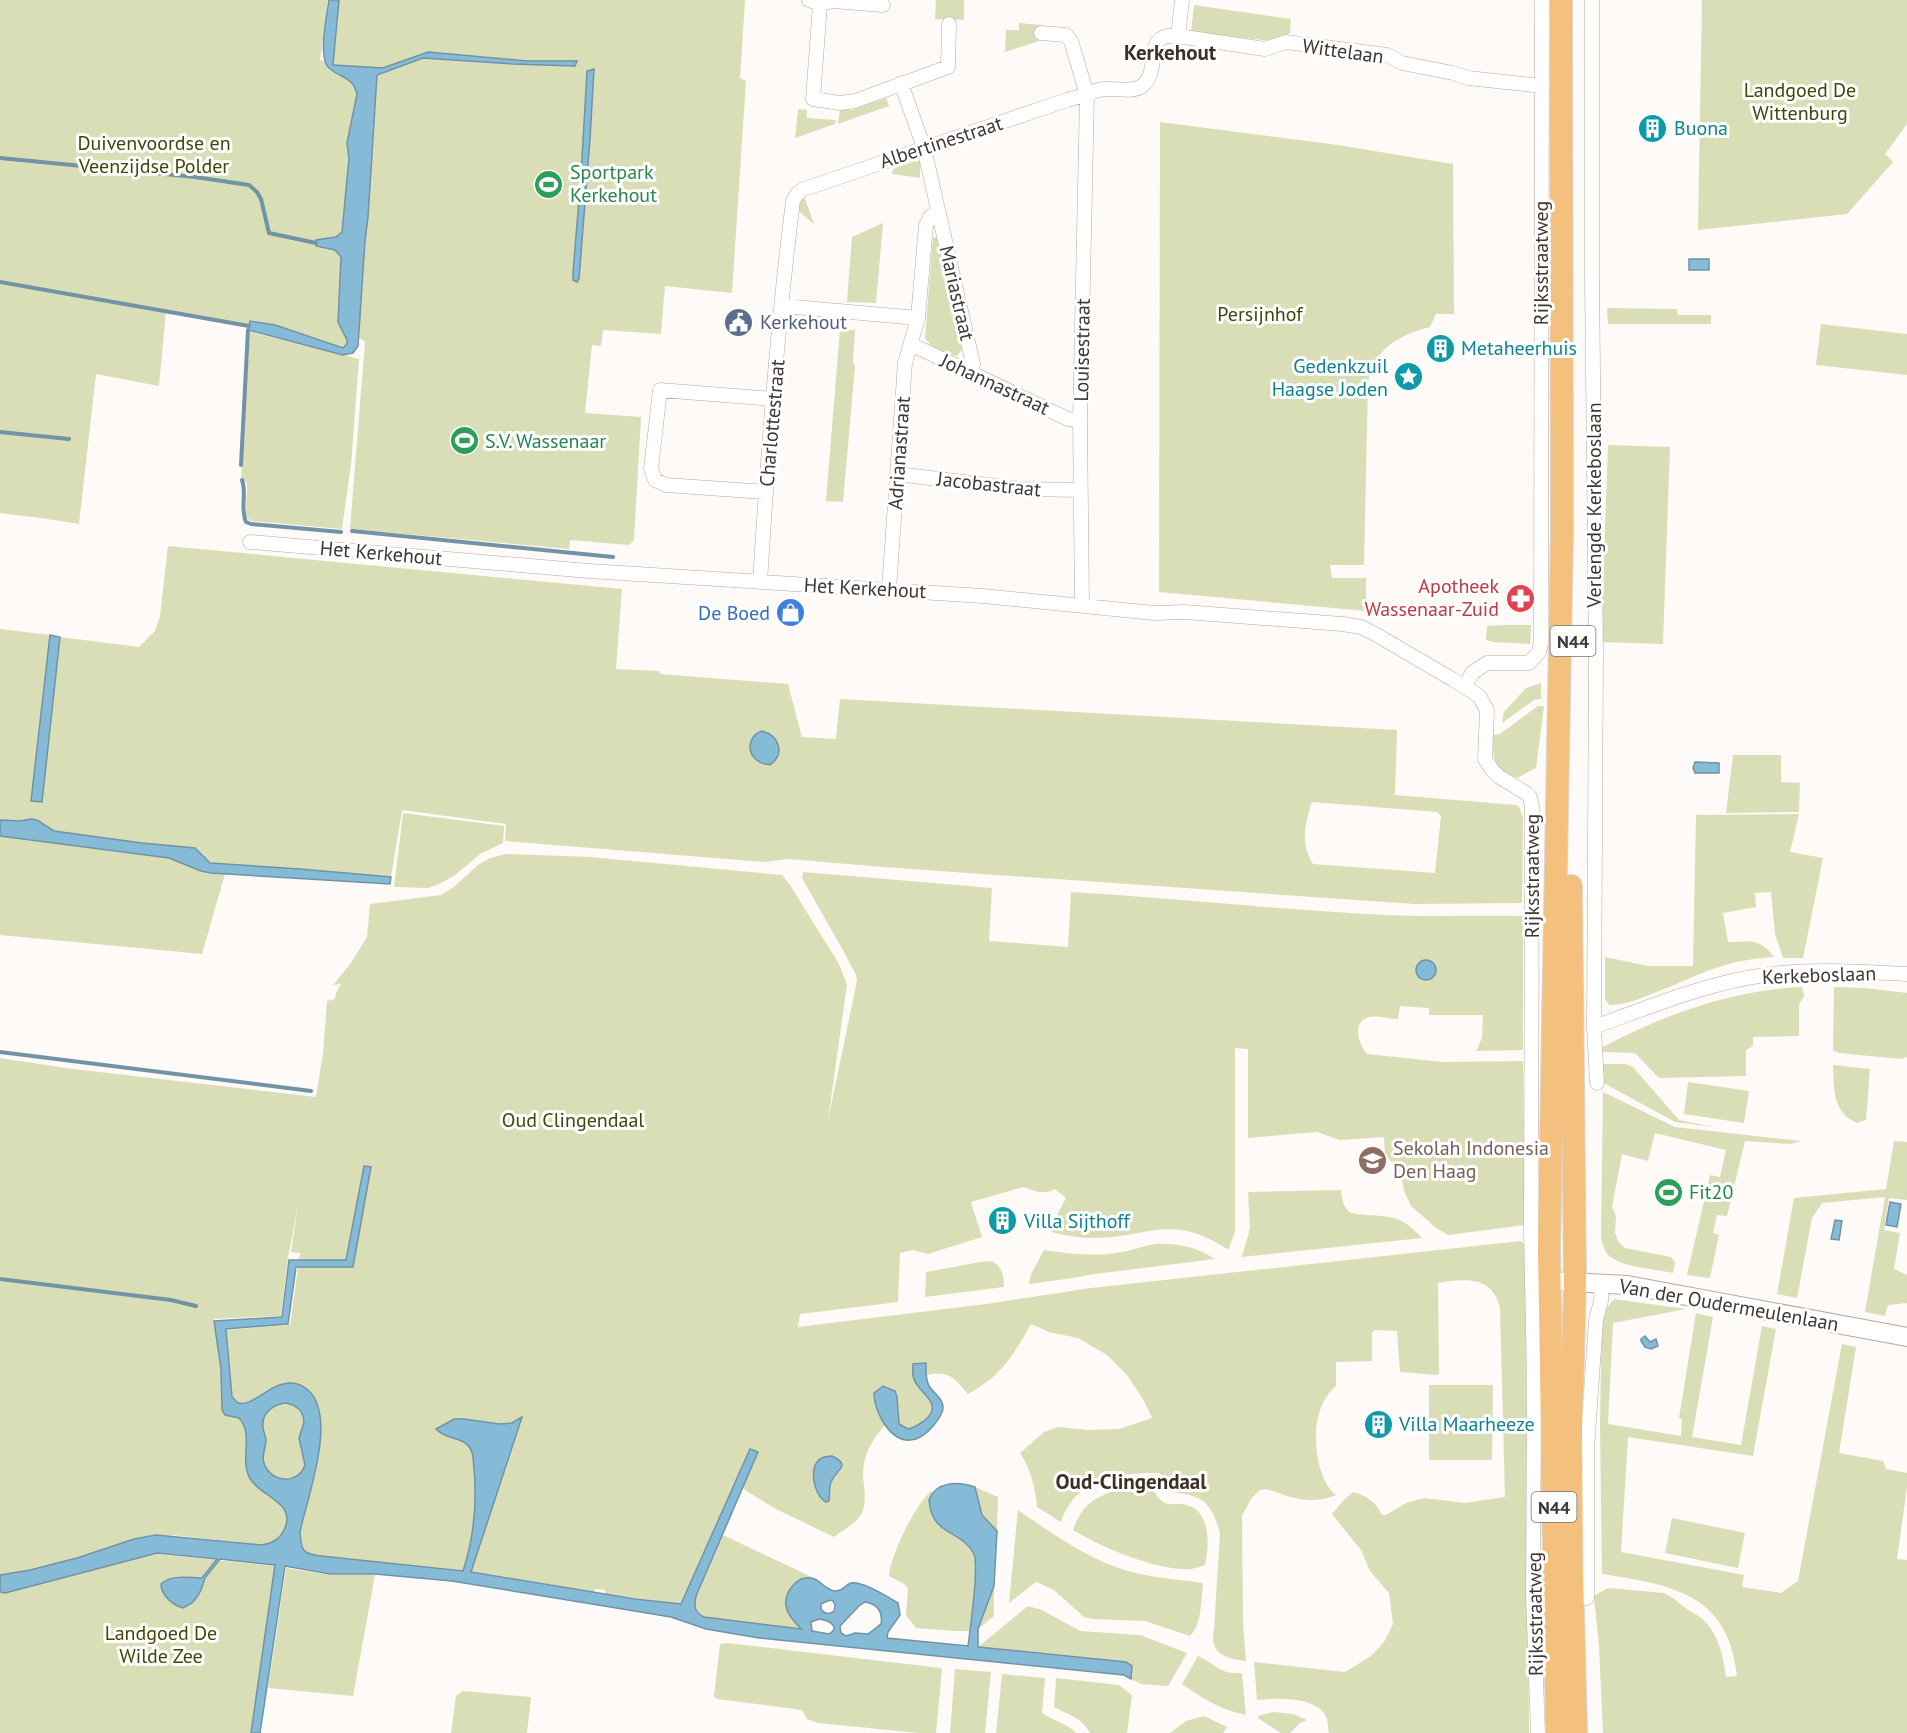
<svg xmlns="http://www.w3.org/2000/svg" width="1907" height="1733" font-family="'PT Sans',sans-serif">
	<rect width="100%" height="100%" fill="#fdfaf7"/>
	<path fill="#dadeb6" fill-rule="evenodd" d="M0 0H328L320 61 323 60C325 63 326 66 328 69 339 78 352 75 357 94L347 143 349 158 342 232 336 237 317 240 316 245 335 250 341 257 338 322 347 340V345L343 348 288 329 287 333 166 312 159 386 96 374 79 524 41 518 0 513Z
		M334 0H745L740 78 746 81 732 293 665 286 661 334 603 330 601 346 592 345 585 413 641 417 634 540 629 545 570 540 569 549 350 529 365 342 348 330 365 83 331 68Z
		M936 0H964V20L935 19Z
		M1702 0H1907V124L1885 154 1893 162 1847 214 1698 230Z
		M1194 5 1291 19 1290 33 1271 41 1191 32Z
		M1019 23 1041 25 1039 33 1042 40 1005 52 1006 30H1019Z
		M886 98 889 106 838 124 840 109 852 110Z
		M798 109 807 110V118L836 120 835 124 795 138Z
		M1160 122 1338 145 1453 164 1454 314H1436L1430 327C1399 335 1373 349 1368 383L1364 565H1330L1332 578H1366V611L1159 592Z
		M915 161 920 162V178L892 174 893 169Z
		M804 196 814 224 797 210 799 203Z
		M883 223 876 303 847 302 852 237Z
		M933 237 942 238 964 347 957 356C947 355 930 347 925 338Z
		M1607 308 1677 309 1678 315H1711V324H1608Z
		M1821 324 1907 334V375L1816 365Z
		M840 329 855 330 853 362 855 367 843 502 826 501Z
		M250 332 359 359 351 465 342 529 251 521 246 517 247 483 241 478Z
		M1608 445 1670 447 1663 644 1601 642Z
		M168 546 622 589 616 669 659 671 660 674 788 684 802 737 836 739 840 699 1397 730 1395 795 1516 805 1519 807 1523 818 1522 903 1414 904 883 867 788 859 765 862 505 841 506 824 402 810 391 877 300 869 210 863 195 848 142 843 54 831 37 820 31 819 20 821 0 820V629L50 635 31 801 41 802 60 637 139 647 155 631 160 616ZM1312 802 1437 812 1441 816 1435 873 1313 864C1300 844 1305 823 1312 802Z
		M1504 625H1531L1530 644 1493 642 1486 640 1487 626Z
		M1541 683V699L1534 700 1502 723 1504 712 1526 688Z
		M1538 706H1544L1536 768 1517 778C1493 769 1493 759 1493 735L1500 734Z
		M1733 755H1781V782L1800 783 1799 812 1726 813Z
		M403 813 504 826 503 843 480 854 454 876 439 884 428 888 394 887Z
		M1799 814 1790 852 1823 858 1803 958H1783L1775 934 1771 892 1755 893 1756 907 1723 913 1728 942C1751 942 1759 937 1774 957 1756 958 1737 961 1719 967 1694 974 1630 1008 1609 1005L1605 999V957L1648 966H1693L1696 815Z
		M0 836 169 858 201 871 225 874 202 954 0 935Z
		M506 854 590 857 782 875 790 885 839 964 847 985 828 1120 857 981 856 975 844 952 802 878 803 872 992 888 989 941 1068 947 1071 892C1176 898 1281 910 1386 915 1432 917 1477 915 1523 916V1050L1476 1051 1482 1038 1483 1015H1429V1008L1400 1006 1398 1019C1389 1019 1377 1015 1369 1017 1351 1022 1359 1045 1367 1054L1442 1062 1523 1061 1525 1225 1448 1235 1435 1227 1411 1206 1405 1193 1400 1174 1385 1153 1384 1137 1340 1140 1317 1132 1248 1138V1049L1235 1048V1232L1228 1250C1172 1212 1149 1238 1092 1238 1079 1238 1066 1235 1054 1233L1049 1230 1066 1198 1055 1189 1048 1192H1038L1023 1187 971 1202 982 1237 928 1254 913 1250 900 1253 898 1302 800 1314 798 1327 986 1304 1091 1288 1521 1241 1525 1245 1529 1733H1329C1328 1729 1328 1723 1327 1719 1319 1696 1277 1698 1257 1700L1254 1662 1345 1672 1371 1656 1384 1642 1393 1624 1389 1593 1370 1571 1361 1550 1332 1514 1344 1500 1353 1492C1365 1495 1377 1502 1381 1514L1386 1515 1406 1503 1424 1498 1465 1503 1505 1497 1500 1308C1492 1275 1466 1279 1438 1283L1439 1373 1437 1375 1400 1372 1397 1331 1375 1330 1372 1333V1361L1336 1362V1386C1327 1394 1322 1403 1319 1414 1312 1435 1317 1481 1336 1495 1310 1506 1290 1497 1266 1489L1260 1490 1251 1499 1242 1516 1243 1623 1246 1661C1225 1658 1209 1654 1214 1629L1220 1533C1211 1501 1202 1495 1170 1492L1160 1473C1119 1473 1076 1477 1061 1522L1037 1507C1035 1486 1031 1470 1020 1453L1044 1432 1058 1427 1088 1430 1119 1429 1152 1418 1144 1401 1127 1375 1107 1355 1078 1338 1049 1332 1031 1324C1013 1356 1001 1376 968 1394 953 1377 950 1371 926 1375V1363L914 1380C919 1387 928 1394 931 1403 937 1418 905 1441 898 1421 896 1414 898 1404 897 1397L874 1401 885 1425C872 1440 863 1454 863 1475 864 1488 867 1501 862 1513 856 1524 843 1530 834 1537L774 1508 742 1488 758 1452 750 1449 681 1604 605 1594V1590L595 1589 594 1592 518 1579 321 1556C302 1554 301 1550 300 1532L316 1468 321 1427 313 1395 299 1384 266 1390 248 1403H238L232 1397 227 1330 290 1325 300 1253 291 1252 298 1205 288 1258 281 1316 214 1319 221 1370 222 1410 230 1417 239 1418C254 1434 240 1458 249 1477 259 1497 298 1502 284 1530 279 1540 272 1543 262 1545L172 1535 134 1539 77 1558 30 1570 0 1575V1058L73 1069 316 1097 323 1053 327 1001 335 999 336 993 341 984 333 985 351 963 367 937 370 904 441 895 454 887 479 864 490 858ZM841 1470 831 1481 830 1495 822 1500 814 1485Z
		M1802 987 1804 996 1799 1005V1036L1753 1037V1046L1746 1050V1076L1659 1078 1635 1053 1603 1052V1047C1665 1014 1732 990 1802 987Z
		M1834 987 1865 988 1907 993V1057L1901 1059 1839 1053 1833 1050Z
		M1600 1064H1625L1633 1067 1679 1120 1714 1127 1675 1122 1600 1081Z
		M1833 1065 1870 1069 1866 1120 1857 1123C1832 1112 1834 1088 1833 1065Z
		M1688 1082 1749 1091 1744 1123 1684 1114Z
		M1603 1092 1675 1127 1801 1141 1791 1144 1745 1141 1727 1216 1717 1215 1713 1233 1719 1235 1710 1278 1687 1275 1710 1175 1720 1177 1726 1150 1655 1133 1648 1161 1622 1154 1612 1207 1616 1216 1615 1233 1618 1241 1625 1248 1671 1257 1675 1262 1673 1273C1656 1269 1627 1268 1612 1258 1605 1254 1603 1246 1601 1238Z
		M1894 1141 1907 1142V1200L1889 1198 1884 1230 1900 1233 1894 1269 1907 1275V1303L1888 1305 1885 1316 1865 1312 1885 1197 1822 1203 1812 1218 1797 1298 1777 1294 1794 1198 1886 1189Z
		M1341 1190C1342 1200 1343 1207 1351 1213 1384 1219 1396 1209 1422 1238L1242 1257 1250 1228 1248 1192Z
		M1155 1244C1177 1243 1197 1247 1215 1259L1087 1275 1080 1277 1029 1284 1031 1274 1044 1250C1070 1254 1096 1257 1122 1252 1133 1250 1144 1246 1155 1244Z
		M992 1261C1002 1266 1004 1276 1004 1287L925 1297 926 1272 980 1262Z
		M1614 1299 1686 1309 1613 1323 1608 1424 1681 1436 1682 1419 1679 1418 1696 1313 1713 1317 1692 1437 1741 1445 1762 1326 1776 1329 1753 1456 1628 1437 1621 1552 1744 1575 1742 1587 1781 1593 1798 1581 1842 1344 1856 1347 1839 1453 1883 1461 1886 1469 1907 1473V1487L1897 1559 1907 1560V1733H1603L1599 1646 1594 1596 1608 1588 1664 1593C1673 1597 1680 1604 1688 1610 1691 1612 1696 1614 1700 1617 1718 1631 1723 1655 1726 1677L1737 1676C1728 1593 1672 1585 1602 1574L1600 1423 1602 1314Z
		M1429 1385H1493L1492 1460H1429Z
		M286 1403C297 1406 302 1411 304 1422L300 1433 305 1465C298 1486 271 1482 264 1463 261 1455 266 1449 266 1440 266 1436 263 1431 263 1427 261 1413 274 1404 286 1403Z
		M975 1487 998 1497 997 1531 982 1515Z
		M1152 1487C1167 1515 1171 1498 1192 1507 1211 1517 1209 1548 1205 1565 1201 1566 1196 1568 1192 1569 1159 1572 1101 1547 1073 1530 1086 1491 1117 1489 1152 1487Z
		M933 1490C930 1496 931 1500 931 1508 934 1536 964 1533 974 1555 978 1565 972 1617 970 1631H956L916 1628 906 1615 908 1588 904 1584 889 1576C890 1556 917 1500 933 1490Z
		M1018 1510C1049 1531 1080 1554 1116 1567 1143 1577 1174 1579 1203 1583 1201 1599 1202 1624 1190 1636L1145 1621 1092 1619 1084 1617 1054 1590 1036 1582 1009 1603Z
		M1672 1518 1745 1533 1738 1568 1665 1553Z
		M723 1535 816 1579 809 1577 793 1621 802 1629 704 1617C694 1612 694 1606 696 1596Z
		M156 1554 275 1566 251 1733H0V1592L5 1593 88 1569Z
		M286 1568 330 1575H375L353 1696 268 1688Z
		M994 1586V1616L978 1629Z
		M1028 1606 1042 1610 1080 1631 1140 1635 1187 1653 1168 1686 1141 1684 1131 1679 1133 1674 1126 1662 978 1647Z
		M727 1643 941 1668 942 1670 936 1733H919L818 1723 807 1719 802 1710 717 1699 714 1696 720 1644Z
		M1198 1656C1216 1664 1220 1675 1242 1673L1246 1715C1221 1710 1203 1699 1182 1684Z
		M955 1669 991 1672 985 1733H950Z
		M1002 1674 1045 1678 1042 1713C1053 1721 1067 1723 1076 1733H996Z
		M1056 1678 1119 1685 1132 1695 1127 1733H1090C1080 1716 1070 1716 1054 1707Z
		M463 1691 531 1697 527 1733H451L456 1696Z
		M1273 1712 1293 1714 1307 1720 1300 1723 1290 1733H1281L1259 1719 1258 1716Z
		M1204 1716 1227 1727 1223 1733H1170L1186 1721Z"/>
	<path fill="#86bbd7" stroke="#7093a6" stroke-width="1.5" fill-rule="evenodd" d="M329 0H339L333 65 383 68 428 52 527 61H577L575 66 512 64 423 58 377 75 368 217 365 241 358 346 353 353 343 355 248 330 250 321 275 325 343 348 347 344V340L338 322 341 257 335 250 316 246V240L336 237 342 232 349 158 347 143 357 94C353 77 341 78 330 69 317 60 327 15 329 0Z
		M594 69 590 139 579 279 577 282 573 280V272L581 176 587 71Z
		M1689 259H1709V270H1689Z
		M50 635 60 637 42 802 31 801Z
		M762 731C780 736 785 754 770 765 766 764 763 764 760 762 745 754 748 736 762 731Z
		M1695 762 1719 763V773H1695L1693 768Z
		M31 819 37 820 54 831 142 843 195 848 210 863 300 869 391 877 390 884 211 873 201 871 169 858 0 836V820L20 821Z
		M1416 970a10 10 0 1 1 20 0a10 10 0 1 1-20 0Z
		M364 1166 371 1167 353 1267H296L288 1324 226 1329 232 1397 238 1403C251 1407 267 1387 283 1384 293 1382 300 1383 308 1390 338 1417 307 1498 300 1532 301 1550 302 1554 321 1556L463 1571C474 1538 477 1503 474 1468 473 1463 474 1455 471 1450 465 1436 447 1441 436 1429L454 1419H464L499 1424 512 1423 522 1417 471 1572 635 1599 681 1604 750 1449 758 1452 696 1596C694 1606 694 1612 704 1617L801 1629C795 1622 788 1616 786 1606 784 1592 797 1576 811 1578 820 1579 825 1590 835 1591 843 1592 844 1585 851 1583 863 1581 888 1597 898 1603L900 1615 888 1632 887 1638 968 1646C970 1632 979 1565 974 1554 961 1529 932 1537 929 1500 936 1481 958 1481 975 1487L982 1515 997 1531 994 1586 978 1629V1647L1126 1662 1132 1666 1131 1679 1124 1675 759 1638 706 1629 671 1617 452 1581 375 1574H330L285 1566 260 1733H251L275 1565 220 1559 205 1578 201 1590 197 1597 192 1603 183 1608C172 1605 161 1595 161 1584 172 1574 188 1578 202 1578L217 1559 157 1553 28 1587 5 1593 0 1592V1575L30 1570 77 1558 134 1539 156 1535 262 1545C272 1543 279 1540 284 1530 298 1502 259 1497 249 1477 240 1458 254 1434 239 1418L225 1415 222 1410 221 1369 214 1321 282 1317 289 1260H346ZM286 1403 293 1405 300 1410 303 1416 304 1422 299 1438 305 1465C298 1486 270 1482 264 1463 261 1455 266 1449 266 1440 266 1436 263 1431 263 1427 261 1413 274 1404 286 1403ZM830 1600 833 1601 835 1605 834 1611C829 1615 824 1614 821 1609V1604ZM865 1602C878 1604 883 1612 881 1624L868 1634 855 1633 846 1636 841 1633 840 1626 859 1606ZM819 1619C827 1620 842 1626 829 1634L812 1631 811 1622Z
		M1890 1202 1901 1204 1897 1227 1886 1225Z
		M1835 1220 1842 1221 1839 1240 1831 1239Z
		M1645 1336 1650 1342 1656 1339 1658 1346 1651 1349 1645 1347 1641 1341V1339Z
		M926 1363C926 1371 925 1378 929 1386 934 1394 944 1399 943 1409 942 1415 937 1421 934 1425 915 1448 896 1444 882 1420 877 1411 874 1403 874 1393L883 1386 895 1391 897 1397 899 1424 908 1429C915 1428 919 1424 925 1420 945 1403 918 1393 914 1379 912 1375 913 1368 913 1364Z
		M832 1456C853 1466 835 1470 831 1482 829 1487 830 1495 829 1501L826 1502C814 1496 807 1465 822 1458 825 1456 828 1457 832 1456Z"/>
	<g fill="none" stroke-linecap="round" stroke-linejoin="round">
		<path stroke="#7093a6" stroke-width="4" d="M0 158 195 177 249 185 257 192 261 199 269 233 316 243
			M0 282 249 326
			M0 432 69 439
			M241 465 248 330
			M242 480C247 493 240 509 246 522L251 524 341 532
			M352 531 613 557
			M0 1052 311 1091
			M0 1279 171 1300 196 1306"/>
		<defs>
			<path id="minor" d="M809 0 820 4 833 1 883 5
				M1592 0V277L1596 654 1594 1027 1597 1083
				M820 4 813 99 840 103 855 101 948 67 949 24
				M1041 33 1066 35 1071 41 1087 95 1080 420 1082 605
				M1178 36 1265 49 1286 42 1387 55 1402 63 1453 73 1468 78 1542 86
				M901 83 924 148 973 364 970 372
				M782 306 918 318
				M910 346 919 348 1068 419 1080 420
				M897 474 1021 489 1081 490
				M766 492 666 485 655 480 651 469 660 390 773 399
				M250 542 589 571 983 596 1154 613 1185 612 1342 624 1361 627 1375 634 1452 679 1479 696 1487 710 1485 759 1493 771 1498 776 1526 793 1530 797 1532 807 1531 1232 1534 1383 1533 1596 1538 1733
				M760 582C768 455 777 328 793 201L797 194 804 189 1067 100C1080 97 1092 91 1104 89 1116 88 1132 93 1142 86 1163 70 1140 32 1178 36L1182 0
				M889 589 905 363 918 318 926 225 931 216 939 213
				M1465 686 1472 673 1487 663H1529L1539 652 1541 643 1542 0
				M1594 1027C1650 1007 1706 983 1765 975 1812 968 1860 972 1907 974
				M1587 1598V1449L1596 1320 1601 1301 1602 1283"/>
			<path id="tertiary" d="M1550 1281 1627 1285 1907 1337"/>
			<path id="primary" d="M1571 886 1575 1281 1571 1428 1572 1575 1576 1733
				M1557 1733 1549 1249 1562 531 1561 0"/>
		</defs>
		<use href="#minor" stroke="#b9a99e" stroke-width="15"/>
		<use href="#tertiary" stroke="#b9a99e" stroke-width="20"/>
		<use href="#primary" stroke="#d8d7d6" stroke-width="24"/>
		<use href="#minor" stroke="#fff" stroke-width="14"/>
		<use href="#tertiary" stroke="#fff" stroke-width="18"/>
		<use href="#primary" stroke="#f4c07e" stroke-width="22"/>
	</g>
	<defs>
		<symbol id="building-disc" viewBox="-11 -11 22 22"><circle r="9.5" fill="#0f9aa8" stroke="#fff"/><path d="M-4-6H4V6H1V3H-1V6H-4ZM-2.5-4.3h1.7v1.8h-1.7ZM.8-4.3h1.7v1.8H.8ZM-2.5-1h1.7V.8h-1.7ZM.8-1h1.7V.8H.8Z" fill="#fff"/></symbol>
		<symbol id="stadium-disc" viewBox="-11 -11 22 22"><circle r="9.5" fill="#2e9e5b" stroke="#fff"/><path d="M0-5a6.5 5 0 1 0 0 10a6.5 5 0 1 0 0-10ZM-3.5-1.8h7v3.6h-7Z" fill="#fff"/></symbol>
		<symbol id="civic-disc" viewBox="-11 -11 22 22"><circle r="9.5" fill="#5c6f8a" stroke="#fff"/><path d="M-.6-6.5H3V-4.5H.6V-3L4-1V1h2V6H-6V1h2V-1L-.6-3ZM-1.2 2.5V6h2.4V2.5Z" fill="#fff"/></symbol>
		<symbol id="sight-disc" viewBox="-11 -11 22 22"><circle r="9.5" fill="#0f9aa8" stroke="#fff"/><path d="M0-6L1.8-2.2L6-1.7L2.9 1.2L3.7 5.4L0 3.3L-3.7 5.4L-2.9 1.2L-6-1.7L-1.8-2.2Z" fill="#fff"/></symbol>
		<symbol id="pharmacy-disc" viewBox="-11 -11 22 22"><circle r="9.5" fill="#e0444e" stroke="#fff"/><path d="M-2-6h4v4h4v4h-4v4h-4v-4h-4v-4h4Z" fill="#fff"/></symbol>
		<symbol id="shop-disc" viewBox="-11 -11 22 22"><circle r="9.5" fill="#3f7fe0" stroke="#fff"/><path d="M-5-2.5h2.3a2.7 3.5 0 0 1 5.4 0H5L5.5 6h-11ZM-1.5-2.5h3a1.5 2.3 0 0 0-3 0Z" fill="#fff"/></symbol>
		<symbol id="university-disc" viewBox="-11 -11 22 22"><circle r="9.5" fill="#8d6e63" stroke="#fff"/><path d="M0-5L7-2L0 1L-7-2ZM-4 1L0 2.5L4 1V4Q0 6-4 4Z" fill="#fff"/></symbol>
	</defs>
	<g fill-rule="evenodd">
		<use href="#building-disc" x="1636" y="112" width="33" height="33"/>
		<use href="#stadium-disc" x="532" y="168" width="33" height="33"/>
		<use href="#civic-disc" x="722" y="306" width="33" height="33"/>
		<use href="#building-disc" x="1424" y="332" width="33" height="33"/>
		<use href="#sight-disc" x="1392" y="360" width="33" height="33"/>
		<use href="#stadium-disc" x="448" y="424" width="33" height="33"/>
		<use href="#pharmacy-disc" x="1504" y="582" width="33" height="33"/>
		<use href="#shop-disc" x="774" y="596" width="33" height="33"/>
		<use href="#university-disc" x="1356" y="1144" width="33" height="33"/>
		<use href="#stadium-disc" x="1652" y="1176" width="33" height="33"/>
		<use href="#building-disc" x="986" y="1204" width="33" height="33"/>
		<use href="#building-disc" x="1362" y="1408" width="33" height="33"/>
	</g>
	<g text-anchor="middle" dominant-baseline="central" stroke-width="6" stroke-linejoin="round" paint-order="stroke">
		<g fill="#fff" stroke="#787370" stroke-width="1.5">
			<rect x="1550.5" y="626" width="45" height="30" rx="4.5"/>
			<rect x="1531.5" y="1492" width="45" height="30" rx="4.5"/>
		</g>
		<g font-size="18" font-weight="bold" fill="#3e3733">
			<text x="1573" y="641">N44</text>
			<text x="1554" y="1507">N44</text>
		</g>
		<g font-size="20" fill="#3e3733" stroke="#fff">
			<text transform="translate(1343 51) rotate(8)">Wittelaan</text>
			<text transform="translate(941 142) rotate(-18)">Albertinestraat</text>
			<text transform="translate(1541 263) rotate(-90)">Rijksstraatweg</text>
			<text transform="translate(957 293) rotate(77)">Mariastraat</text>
			<text transform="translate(1082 350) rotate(-89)">Louisestraat</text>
			<text transform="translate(995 384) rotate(25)">Johannastraat</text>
			<text transform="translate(772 423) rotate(-85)">Charlottestraat</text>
			<text transform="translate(899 453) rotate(-86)">Adrianastraat</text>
			<text transform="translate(989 484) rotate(6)">Jacobastraat</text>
			<text transform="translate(1594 505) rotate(-90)">Verlengde Kerkeboslaan</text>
			<text transform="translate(381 553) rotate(5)">Het Kerkehout</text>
			<text transform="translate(865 588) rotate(3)">Het Kerkehout</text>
			<text transform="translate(1532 876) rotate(-90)">Rijksstraatweg</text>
			<text transform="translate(1819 975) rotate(-2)">Kerkeboslaan</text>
			<text transform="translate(1729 1305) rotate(10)">Van der Oudermeulenlaan</text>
			<text transform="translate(1535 1614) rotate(-91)">Rijksstraatweg</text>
		</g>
		<g font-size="20" fill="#424507" stroke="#fff">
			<text x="1800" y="90">Landgoed De<tspan x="1800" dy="23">Wittenburg</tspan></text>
			<text x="154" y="143">Duivenvoordse en<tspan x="154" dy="23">Veenzijdse Polder</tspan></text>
			<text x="1260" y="314">Persijnhof</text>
			<text x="573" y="1120">Oud Clingendaal</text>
			<text x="161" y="1633">Landgoed De<tspan x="161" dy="23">Wilde Zee</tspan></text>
		</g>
		<g font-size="20" fill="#0d838f" stroke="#fff" text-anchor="start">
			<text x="1674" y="128">Buona</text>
			<text x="1461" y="348">Metaheerhuis</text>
			<text x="1388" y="366" text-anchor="end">Gedenkzuil<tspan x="1388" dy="23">Haagse Joden</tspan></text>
			<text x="1024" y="1221">Villa Sijthoff</text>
			<text x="1399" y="1424">Villa Maarheeze</text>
		</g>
		<g font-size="20" fill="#27864d" stroke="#fff" text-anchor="start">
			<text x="570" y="172">Sportpark<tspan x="570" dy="23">Kerkehout</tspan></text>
			<text x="485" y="441">S.V. Wassenaar</text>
			<text x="1689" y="1192">Fit20</text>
		</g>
		<g font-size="20" fill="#4e5e75" stroke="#fff" text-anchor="start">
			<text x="760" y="322">Kerkehout</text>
		</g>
		<g font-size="20" fill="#be3a42" stroke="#fff" text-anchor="end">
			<text x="1499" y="586">Apotheek<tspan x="1499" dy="23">Wassenaar-Zuid</tspan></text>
		</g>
		<g font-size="20" fill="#366cbe" stroke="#fff" text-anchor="end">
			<text x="770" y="613">De Boed</text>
		</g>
		<g font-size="20" fill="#785e54" stroke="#fff" text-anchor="start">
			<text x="1393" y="1148">Sekolah Indonesia<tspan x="1393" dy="23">Den Haag</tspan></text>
		</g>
		<g font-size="21" font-weight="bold" fill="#3c2f26" stroke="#fff">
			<text x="1170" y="52">Kerkehout</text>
			<text x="1131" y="1481">Oud-Clingendaal</text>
		</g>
	</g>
</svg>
